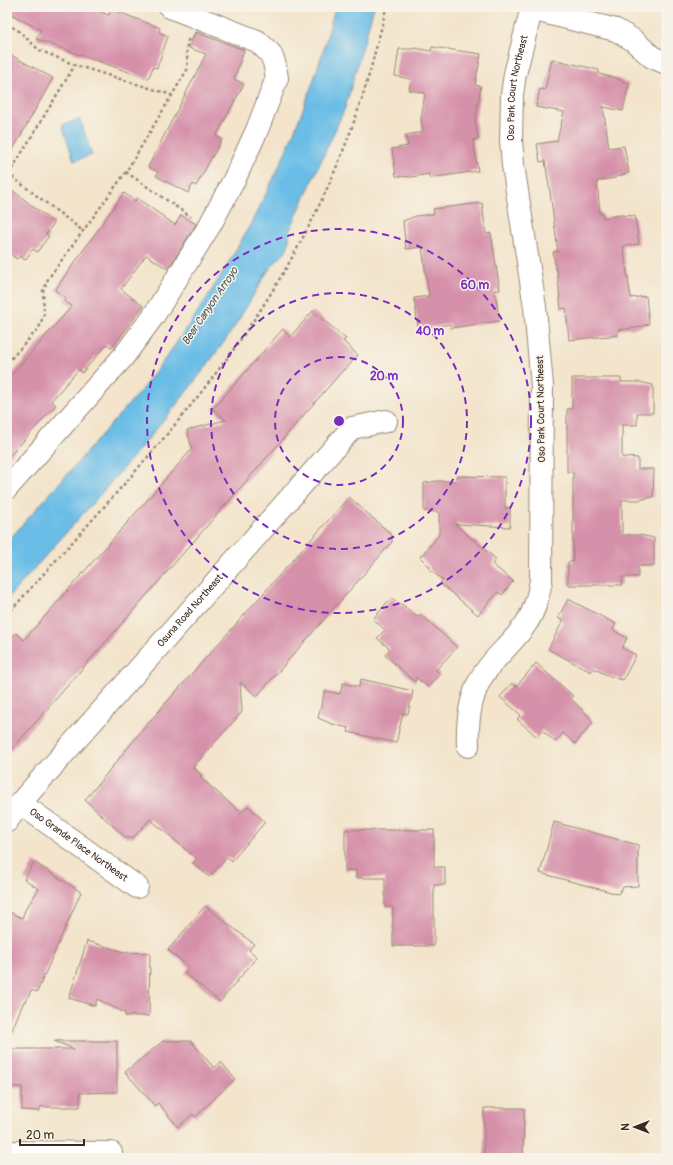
<svg xmlns="http://www.w3.org/2000/svg" width="673" height="1165" font-family="Pangolin,sans-serif">
	<rect width="100%" height="100%" fill="#f7f3e8"/>
	<filter id="ink" filterUnits="userSpaceOnUse"><feTurbulence type="fractalNoise" baseFrequency=".025" numOctaves="2"/><feDisplacementMap in="SourceGraphic" scale="8" xChannelSelector="R" yChannelSelector="G"/><feConvolveMatrix kernelMatrix="1 2 1 2 8 2 1 2 1" color-interpolation-filters="sRGB"/></filter>
	<filter id="wash" filterUnits="userSpaceOnUse"><feTurbulence type="fractalNoise" baseFrequency=".012" numOctaves="4" result="noise"/><feDisplacementMap in="SourceGraphic" scale="16" xChannelSelector="R" yChannelSelector="G"/><feGaussianBlur stdDeviation="0.9" result="paint"/><feColorMatrix in="noise" values="0 0 0 0 0 0 0 0 0 0 0 0 0 0 0 0 0 1.4 0 .05"/><feComposite in="paint" operator="in"/></filter>
	<g filter="url(#wash)">
		<rect width="100%" height="100%" fill="#f3e4cb"/>
		<path fill="#6bbde7" stroke="#537482" d="M335 7H374L345 108 289 232C291 256 277 256 266 274 253 295 241 318 227 338 161 431 82 514 7 599V542C37 508 68 474 98 439 112 422 128 406 142 389 230 277 301 146 335 7Z
			M80 119 92 155 74 161 62 125Z"/>
		<g id="blocks">
			<path fill="#d691aa" d="M7 7H87L109 15 111 9 160 28 159 32 168 36 157 68 153 67 148 79 36 39 41 30 7 12Z
				M195 32 244 50 234 79 244 84 216 136 222 139 196 186 193 184 188 193 156 176 158 172 148 167 206 54 189 48Z
				M432 47 481 54 475 85 481 86 475 121 478 139 473 140 478 171 429 178V174L411 177 396 176 392 149 408 146 406 135 423 132 421 119 425 93 409 90 411 79 395 76 399 49H413L414 48 431 51Z
				M7 53 53 78 7 160Z
				M552 59 599 70V74L616 78 629 84 623 111 603 107 609 148 624 146 629 173 615 177V178L597 181 600 214 602 213 603 218 620 215 635 216 639 244 623 246 631 298 646 296 649 324 636 328 618 330V335L569 340 566 308 561 309 557 270H556L553 252H558L550 192 545 161 540 162 537 144 557 141 564 112 536 107 540 89 545 90Z
				M7 186 54 223 46 234 49 236 37 252 33 249 25 260 20 256 17 259 7 252Z
				M124 193 135 201 137 198 175 225 181 215 196 224 168 269 146 255 121 289 143 306 112 348 107 344 82 373 79 369 51 401 56 405 7 459V380L72 306 64 301 66 298 55 290Z
				M482 203 486 234 491 233 497 272 500 290H495L499 321 451 328 450 324 432 327 418 326 414 298 429 296 422 247 406 249 403 221 416 216 434 214 433 209Z
				M313 311 346 339 343 341 358 355 345 370 344 369 7 755V643L16 633 24 640 192 449 187 430 226 420 213 409 283 329 290 337Z
				M572 378H621V382H639L653 385V413H637V425H622V457L638 458V469H654L653 497 639 500H622V535H640L654 538V566H638V577H622V585H568V562H573V472H567V409H572Z
				M456 476 505 477V508H510V527L455 524 496 559 492 564 513 581 502 595 498 592 478 615 440 583 443 580 429 569 430 567 420 557 439 535V512L424 511V483L438 481H456Z
				M349 497 392 535V542L257 696 240 682 242 712 193 767 202 775 200 777 241 813 248 806 265 822 232 861 227 857 209 877 193 863 197 859 150 819 133 838H126L85 800 149 722Z
				M391 598 404 606 417 617 420 614 457 647 436 670 440 674 428 687 416 677 415 682 385 655 390 649 377 638 385 630 373 619Z
				M568 599 616 624 613 630 627 638 622 648 636 655 623 680 609 676 593 668 591 672 548 649 563 621 558 618Z
				M536 663 573 696 571 699 584 711 593 722 575 744 563 733 555 742 542 730 537 737 517 719 521 715 500 697 512 683 516 687Z
				M361 679 413 691 408 714 403 713 396 743 348 732 349 728 332 724 318 718 325 691 340 694 343 683 359 687Z
				M554 822 638 845V886L623 887 618 894 540 873Z
				M345 830H434V867H445V885H434V946H393V907H385V878H356V870H345Z
				M34 862 81 892 37 992 31 990 26 1002 24 1001 7 1042V911L22 918 26 908 39 889 24 879Z
				M205 906 254 944 249 950 257 957 220 1002 185 973 189 967 168 950Z
				M87 941 124 952 150 953 149 1016H125V1013L97 999 95 1006 69 998Z
				M54 1041H117V1092L80 1093V1107H40V1111L22 1110V1087H7V1049H74Z
				M163 1041H191L214 1068 221 1062 235 1079 195 1117 193 1114 178 1127 158 1103 155 1106 125 1072Z
				M484 1108H524L523 1158H484Z"/>
		</g>
	</g>
	<g filter="url(#ink)">
		<use href="#blocks" fill-opacity="0" stroke="#978774" stroke-width="1"/>
		<g fill="none" stroke-linecap="round" stroke-linejoin="round">
			<defs>
				<g id="minor">
					<path d="M531 9 616 30 633 40 652 57 666 63"/>
					<path d="M7 488 123 357 154 315 210 225 235 178 257 130 277 78 274 62 270 53 257 41 170 7"/>
					<path id="s1" d="M468 746C467 723 469 701 480 680 492 658 514 643 527 622 535 610 538 596 541 581L542 386 535 307 513 165 511 140 512 95 515 74 532 7"/>
					<path id="s2" d="M20 803 137 887"/>
					<path id="s3" d="M7 821 20 803 352 428 386 421"/>
					<path d="M7 1152 111 1153"/>
				</g>
			</defs>
			<use href="#minor" stroke="#978774" stroke-width="24"/>
			<path stroke="#978774" stroke-width="2.5" stroke-dasharray="3 3" stroke-linecap="butt" d="M7 24 19 31 39 50 75 65 172 95
				M126 172 191 217
				M7 173 83 231
				M9 174 75 65
				M7 363 39 328 44 314 43 291 48 279 126 172 187 70C189 58 184 50 189 38
				M7 615C81 531 162 447 228 357 293 268 345 167 373 60 377 43 383 25 386 7"/>
			<use href="#minor" stroke="#fff" stroke-width="22"/>
		</g>
	</g>
	<g fill="none" stroke="#7b2cbf" stroke-width="2" stroke-dasharray="7 5">
		<circle cx="339" cy="421" r="64"/>
		<circle cx="339" cy="421" r="128"/>
		<circle cx="339" cy="421" r="192"/>
	</g>
	<g text-anchor="middle" dominant-baseline="central" stroke-width="3" stroke-linejoin="round" paint-order="stroke">
		<g font-size="10" fill="#3b2a1e" stroke="#f7f3e8">
			<text stroke="none"><textPath href="#s1" startOffset="682">Oso Park Court Northeast</textPath></text>
			<text transform="translate(541 409) rotate(-91)">Oso Park Court Northeast</text>
			<text stroke="none"><textPath href="#s3" startOffset="279">Osuna Road Northeast</textPath></text>
			<text stroke="none"><textPath href="#s2" startOffset="72">Oso Grande Place Northeast</textPath></text>
		</g>
		<g font-size="11" font-style="italic" fill="#49565a" stroke="#f7f3e8">
			<text transform="translate(210 306) rotate(-56)">Bear Canyon Arroyo</text>
		</g>
	</g>
	<circle cx="339" cy="421" r="6" fill="#7b2cbf" stroke="#f7f3e8" stroke-width="2"/>
	<g font-size="12" text-anchor="middle" font-weight="bold" fill="#7b2cbf" stroke="#f7f3e8" stroke-width="3" stroke-linejoin="round" paint-order="stroke">
		<text x="475" y="289">60 m</text>
		<text x="430" y="335">40 m</text>
		<text x="384" y="380">20 m</text>
	</g>
	<rect width="673" height="1165" fill="none" stroke="#f7f3e8" stroke-width="24"/>
	<g transform="translate(635 1127) rotate(270)" stroke="#f7f3e8" stroke-width="3" paint-order="stroke">
	<path d="M0-3L7 15L0 10L-7 15Z" fill="#3b2a1e"/>
	<text y="-6" font-size="11" font-weight="bold" text-anchor="middle" fill="#3b2a1e">N</text>
	</g>
	<path d="M20 1139v6h64v-6" fill="none" stroke="#3b2a1e" stroke-width="2"/>
	<text x="26" y="1139" font-size="12" fill="#3b2a1e" stroke="#f7f3e8" stroke-width="3" paint-order="stroke">20 m</text>
</svg>
